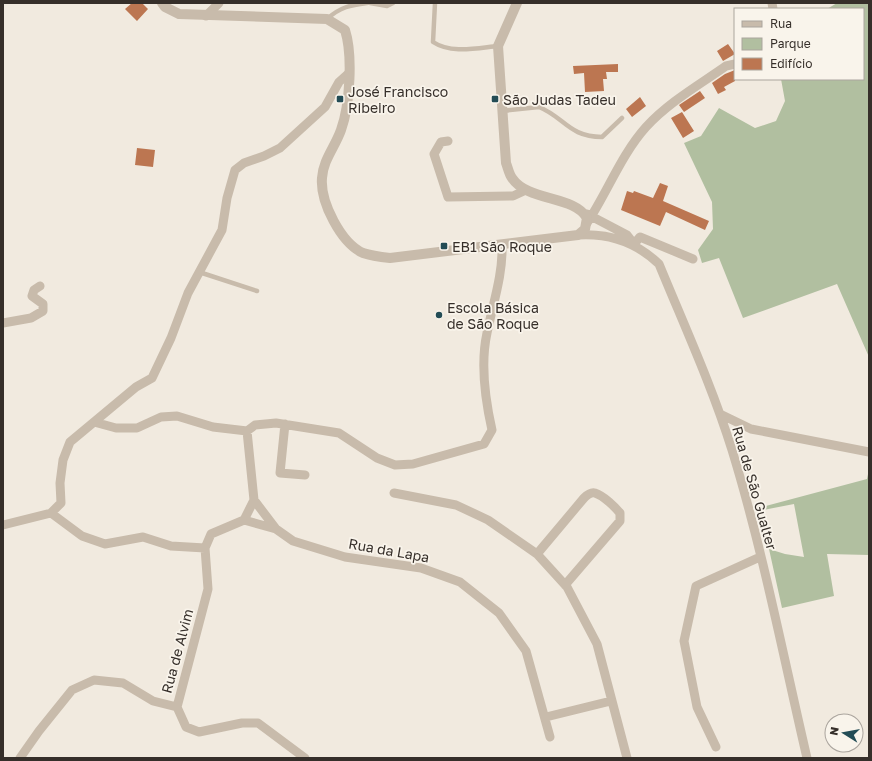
<svg xmlns="http://www.w3.org/2000/svg" width="872" height="761" font-family="'Golos Text',sans-serif">
	<rect width="100%" height="100%" fill="#f1eadf"/>
	<path fill="#b1bfa0" d="M837 3H869V357L837 284 743 318 719 258 702 263 698 250 713 229 712 202 684 143 701 136 719 108 755 128 776 121 785 101 781 79H863V9H827Z
		M869 469V555L827 554 834 596 782 608 769 549 785 554 804 557 794 504 758 511V508L867 479Z"/>
	<path fill="#bc7651" d="M132 3H142L148 9 137 21 125 9Z
		M728 44 735 54 723 61 717 51Z
		M618 64V72H606L607 79H603L604 91 585 92 584 73 574 74 573 66Z
		M735 70V81L724 87 726 90 718 94 712 83 725 74Z
		M700 91 705 98 684 112 679 105Z
		M640 97 646 106 632 117 626 109Z
		M682 112 694 131 683 138 671 118Z
		M137 148 155 150 153 167 135 165Z
		M660 183 668 186 663 201 709 221 705 230 666 212 660 226 621 210 627 191 633 193 634 191 653 198Z"/>
	<g fill="none" stroke-linecap="round" stroke-linejoin="round">
		<path stroke="#c8bbab" stroke-width="4.5" d="M370 3 387 6 393 3
			M435 3 433 42C451 54 477 48 498 46
			M327 19C340 7 351 5 367 3
			M502 111 539 107C564 117 569 137 602 137L622 118
			M199 272 257 291"/>
		<path stroke="#c8bbab" stroke-width="9" d="M772 3 773 9
			M206 16 219 3
			M448 141 441 142 434 154 448 197 513 196 526 190
			M587 214 627 235 634 244
			M587 223C608 191 621 155 646 127 669 102 699 85 726 66L735 64
			M578 235C610 233 636 242 659 264 684 325 712 386 732 450 763 551 783 655 807 758
			M634 244 640 237 693 259
			M3 323 31 318 43 311V304L32 296 34 290 40 286
			M720 414 751 429 869 452
			M94 422 116 428H137L161 417 177 416 213 427 247 431 255 425 276 423 339 433 377 458 395 465 413 464 484 444 492 430C485 399 480 365 487 333 493 303 503 275 502 245
			M285 424 280 473 305 475
			M394 493 456 505 488 520 537 554 567 587 597 644 627 758
			M254 500 276 529 293 541 345 557 421 568 460 582 499 613 526 651 550 737
			M51 513 82 536 105 544 143 537 171 546 205 548
			M244 520 276 529
			M3 525 51 513 61 503 60 483 63 460 70 442 136 387 152 378 171 338 188 293 222 230 227 198 235 170 244 163 264 156 280 148 325 107 339 82 349 73
			M537 554 584 498C587 495 591 492 595 493 604 496 615 507 620 513V521L565 585
			M177 707 186 727 199 732 242 723H258L305 758
			M546 717 611 701
			M716 747 697 707 684 641 696 586 760 557
			M20 758 39 731 72 690 94 680 123 683 153 701 177 707 208 589 205 548 211 534 244 520 254 500 247 431"/>
		<path stroke="#c8bbab" stroke-width="10" d="M162 3 165 7 179 14 327 19 345 30C353 55 350 105 341 130 335 147 323 160 322 178 320 202 341 243 363 253 372 256 381 257 390 258L578 235 585 229 587 218C574 195 528 202 512 178 509 174 508 168 506 163L498 46 517 3"/>
	</g>
	<g fill="#234c55" stroke="#f9f4eb" stroke-width="1.5">
		<rect x="336" y="95" width="8" height="8" rx="2"/>
		<rect x="491" y="95" width="8" height="8" rx="2"/>
		<rect x="440" y="242" width="8" height="8" rx="2"/>
		<circle cx="439" cy="315" r="4"/>
	</g>
	<g text-anchor="middle" dominant-baseline="central" stroke-width="3.5" stroke-linejoin="round" paint-order="stroke">
		<g font-size="14" fill="#362f2a" stroke="#f9f4eb" text-anchor="start">
			<text x="348" y="91">José Francisco<tspan x="348" dy="16">Ribeiro</tspan></text>
			<text x="503" y="99">São Judas Tadeu</text>
			<text x="452" y="246">EB1 São Roque</text>
			<text x="447" y="307">Escola Básica<tspan x="447" dy="16">de São Roque</tspan></text>
		</g>
		<g font-size="14" fill="#362f2a" stroke="#f9f4eb">
			<text transform="translate(755 488) rotate(74)">Rua de São Gualter</text>
			<text transform="translate(389 550) rotate(10)">Rua da Lapa</text>
			<text transform="translate(177 651) rotate(-75)">Rua de Alvim</text>
		</g>
	</g>
	<rect width="872" height="761" fill="none" stroke="#362f2a" stroke-width="8"/>
	<rect x="734" y="8" width="130" height="72" fill="#f9f4eb" stroke="#aba59e"/>
	<rect x="742" y="21" width="20" height="6" fill="#c8bbab" stroke="#aba59e"/>
	<text x="770" y="28" font-size="12" fill="#362f2a">Rua</text>
	<rect x="742" y="38" width="20" height="12" fill="#b1bfa0" stroke="#aba59e"/>
	<text x="770" y="48" font-size="12" fill="#362f2a">Parque</text>
	<rect x="742" y="58" width="20" height="12" fill="#bc7651" stroke="#aba59e"/>
	<text x="770" y="68" font-size="12" fill="#362f2a">Edifício</text>
	<g transform="translate(844 733) rotate(281)"><circle r="19" fill="#f9f4eb" stroke="#aba59e"/>
	<path d="M0-3L7 15L0 10L-7 15Z" fill="#234c55"/>
	<text y="-6" font-size="11" font-weight="bold" text-anchor="middle" fill="#362f2a">N</text>
	</g>
</svg>
